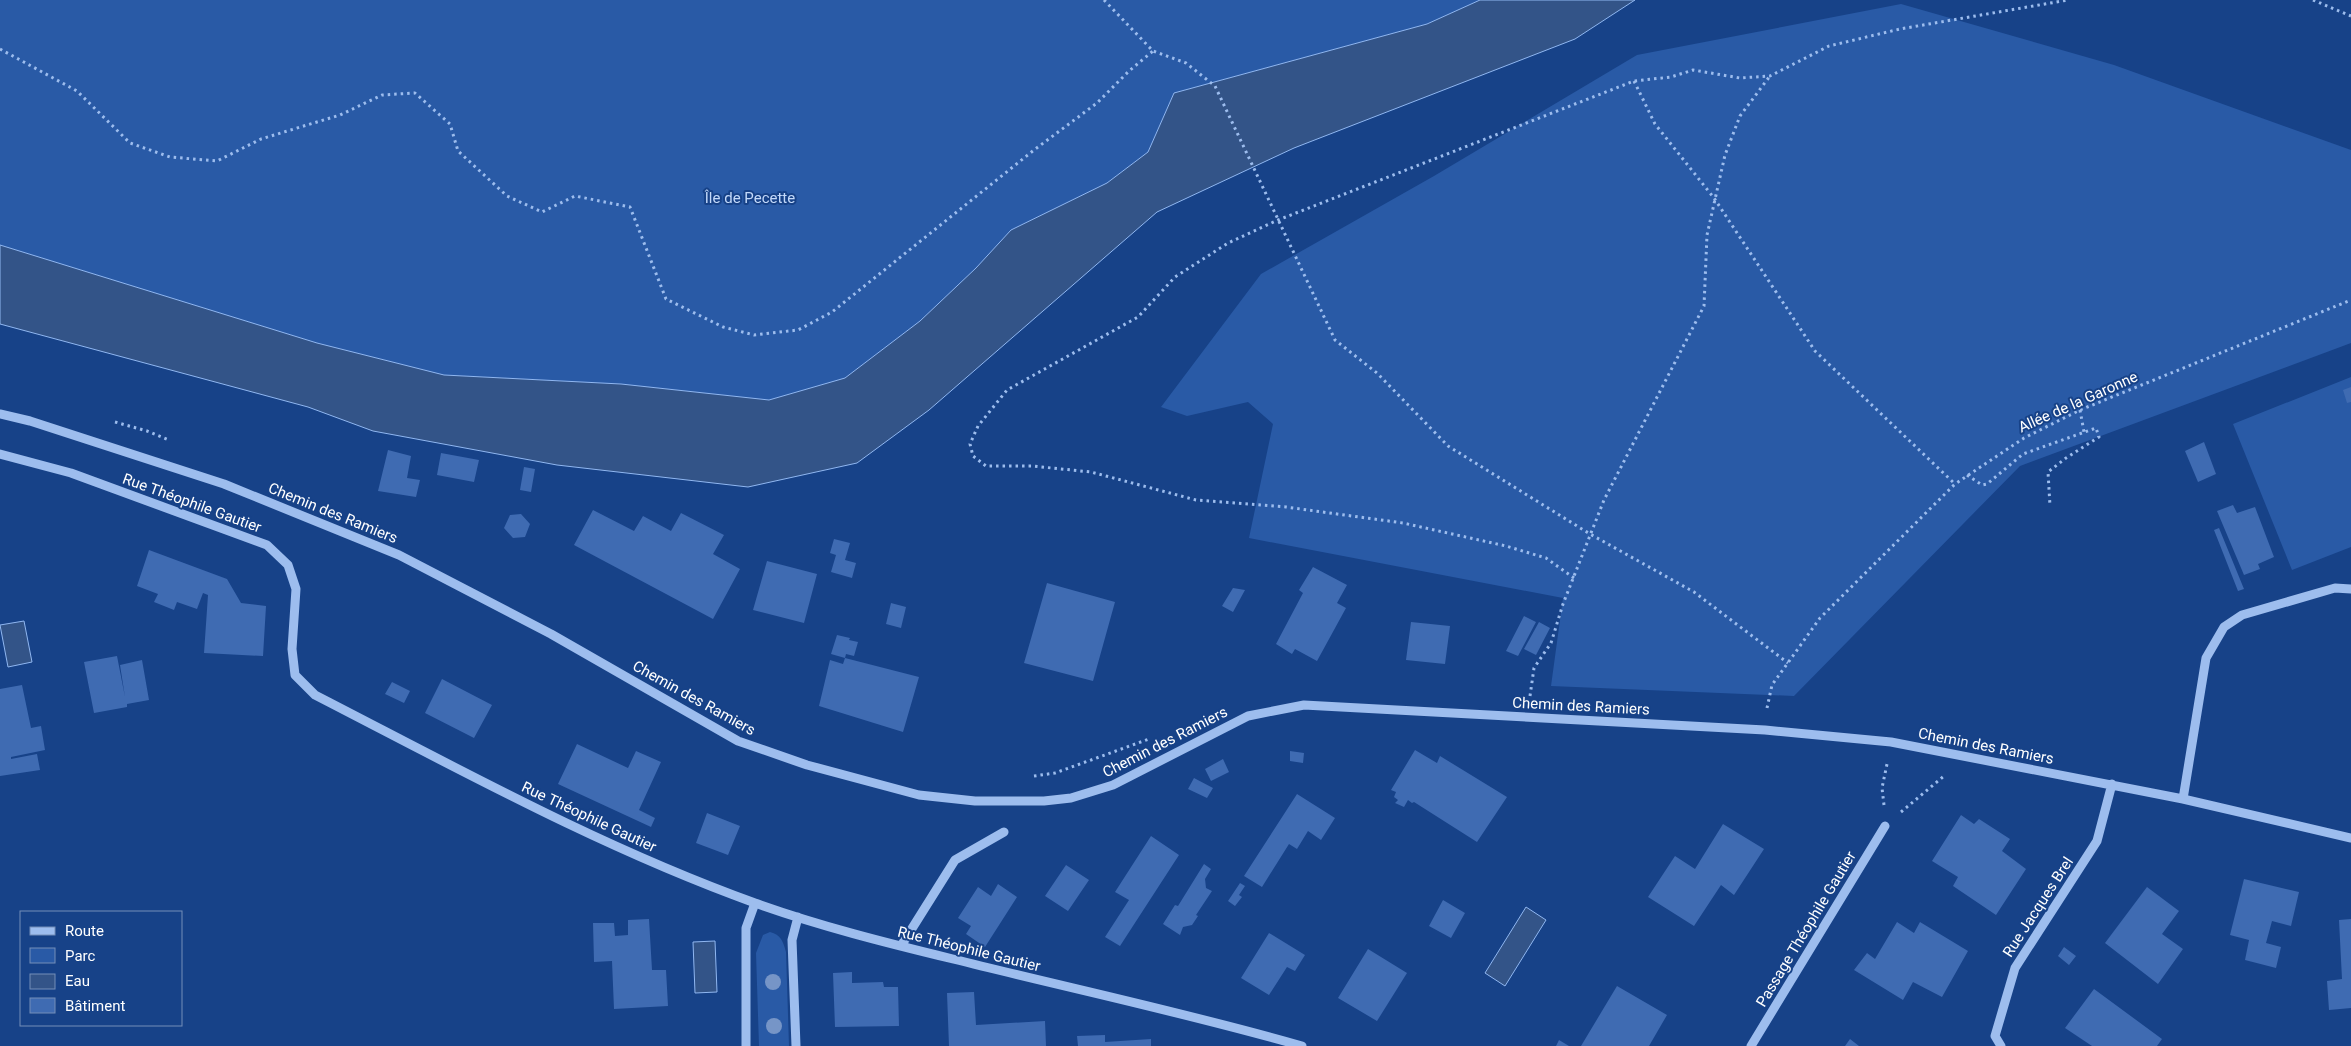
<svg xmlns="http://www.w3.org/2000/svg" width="2351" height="1046" font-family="Roboto,sans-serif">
	<rect width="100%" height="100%" fill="#174288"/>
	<path fill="#295aa6" d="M0 0H1480L1427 24 1174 93 1148 152 1107 183 1011 230 976 268 920 321 845 378 769 400 621 384 444 375 317 343 0 245Z
		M1901 4 2114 65 2351 150V343L2020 466 1794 696 1551 686 1563 598 1249 538 1273 424 1248 402 1187 416 1161 407 1261 274 1434 176 1637 55Z
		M2351 377V547L2292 570 2233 424Z
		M770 932C781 935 783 941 786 952L789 1046H759L756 953 763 935Z"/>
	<path fill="#335488" stroke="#90b7f1" d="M1480 0H1635L1575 39 1294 148 1157 212 929 410 857 463 748 487 557 465 373 431 308 407 0 324V245L317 343 444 375 621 384 769 400 845 378 920 321 976 268 1011 230 1107 183 1148 152 1174 93 1427 24Z
		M24 621 32 662 8 667 0 625Z
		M1526 907 1546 920 1505 986 1485 973Z
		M715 941 717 992 695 993 693 942Z"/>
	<path fill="#3f6bb2" d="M2351 387V402L2347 403 2343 390Z
		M2204 442 2216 474 2198 482 2185 451Z
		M388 450 411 456 407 478 420 480 416 497 378 491Z
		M441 453 479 460 474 482 437 475Z
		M524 467 535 469 531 492 520 490Z
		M2233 505 2237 513 2255 507 2274 557 2258 564 2260 569 2244 575 2217 511Z
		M593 510 634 531 643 516 671 531 681 513 724 535 713 554 740 569 713 619 574 545Z
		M521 514 530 524 525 537 513 538 504 528 510 515Z
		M2219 528 2244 589 2238 591 2214 530Z
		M834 539 850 543 845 560 856 563 852 578 831 572 836 555 830 553Z
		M149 550 227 579 241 603 266 606 263 656 204 653 208 595 203 593 197 609 177 602 174 610 154 602 158 594 137 586Z
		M767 561 817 574 804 623 753 610Z
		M1313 567 1347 585 1337 603 1346 608 1317 661 1295 649 1292 654 1276 644 1303 593 1299 590Z
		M1047 583 1115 602 1093 681 1024 663Z
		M1233 588 1245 590 1233 612 1222 606Z
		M891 603 906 607 901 628 886 624Z
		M1524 616 1536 622 1518 656 1506 651Z
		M1411 622 1450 626 1445 664 1406 660Z
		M1539 622 1550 628 1536 655 1524 649Z
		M837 635 850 638 849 640 858 642 854 656 846 654 845 658 831 654Z
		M117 656 125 697 120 665 142 660 149 700 127 704V707L94 713 84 662Z
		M845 658 919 677 903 732 819 706 830 660 843 664Z
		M442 679 492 705 474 738 425 713Z
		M392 682 410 691 404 703 385 694Z
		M22 685 31 728 41 726 45 750 11 757V759L37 754 40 770 0 776V689Z
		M577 744 628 768 636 751 661 762 639 810 655 818 651 827 558 784Z
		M1415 750 1437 763 1440 756 1507 797 1477 842 1414 802 1412 803 1408 800 1404 807 1395 803 1398 800 1394 797 1396 792 1391 790Z
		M1290 751 1304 753 1303 763 1290 761Z
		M1223 759 1229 772 1211 781 1205 769Z
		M1194 778 1213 788 1207 798 1188 789Z
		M1297 794 1335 818 1321 840 1308 831 1297 849 1289 844 1262 887 1244 876Z
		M707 813 740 826 728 855 696 843Z
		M1961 815 1974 824 1979 819 2010 839 2002 851 2026 869 1996 915 1953 886 1958 877 1932 861Z
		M1723 824 1764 849 1734 895 1721 885 1694 926 1648 897 1675 856 1695 869Z
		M1151 836 1179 855 1120 946 1105 937 1129 900 1115 892Z
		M1204 864 1211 869 1205 879 1206 888 1212 891 1196 915 1198 916 1192 925 1183 927 1180 935 1163 924 1175 905 1178 906Z
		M1066 865 1089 880 1068 911 1045 896Z
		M2244 879 2299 892 2291 926 2272 921 2266 943 2281 947 2276 968 2245 960 2249 940 2230 935Z
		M1240 883 1245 886 1239 895 1242 897 1235 906 1228 901Z
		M998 884 1017 897 985 947 966 934 971 926 958 918 978 887 991 896Z
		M2147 887 2179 911 2162 934 2183 949 2158 984 2105 943Z
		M1443 900 1465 913 1451 938 1429 926Z
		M649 919 652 970H666L668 1006 614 1009 612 961 594 962 593 923H614L615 936 628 935V920Z
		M2351 919V1008L2329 1010 2327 981 2342 979 2339 920Z
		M1897 922 1914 933 1920 922 1968 951 1942 997 1913 982 1903 1000 1854 970 1867 953 1875 959Z
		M1269 933 1305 955 1295 971 1287 967 1269 995 1241 978Z
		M2064 947 2076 956 2069 965 2058 956Z
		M1368 949 1407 973 1377 1021 1338 998Z
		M852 972V983L883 982 884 987H898L899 1026 835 1027 833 973Z
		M1617 986 1667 1015 1649 1046H1581Z
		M2094 989 2162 1039 2157 1046H2092L2065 1028Z
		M974 992 976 1025 1045 1021 1046 1046H949L947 993Z
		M1105 1035V1042L1151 1039V1046H1078L1077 1036Z
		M1850 1039 1859 1046H1845Z
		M1559 1040 1569 1046H1556Z"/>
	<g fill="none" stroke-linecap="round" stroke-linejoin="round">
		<path stroke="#9dbdee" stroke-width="3" stroke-dasharray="2.5 4" stroke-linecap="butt" d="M1104 0 1153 51 1186 63 1215 86 1335 340 1377 373 1448 446 1590 534 1694 592 1788 663
			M2313 0 2351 16
			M0 49 77 91 130 143 170 157 217 161 261 139 340 115 382 95 415 93 450 124 458 151 507 196 542 212 575 196 630 207 666 299 723 327 754 335 798 330 832 312 1034 150 1097 103 1129 71 1153 51
			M1634 81 1655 124 1714 198 1815 351 1955 484
			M2080 410 2084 432
			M115 422 147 431 169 440
			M1967 475 1982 485 1987 484 2023 454 2096 428 2099 437 2066 458 2048 472 2050 506
			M1574 578 1546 558 1506 546 1403 523 1286 507 1196 500 1091 472 1032 466H986L973 456 970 444 978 426 1007 390 1138 317 1175 277 1228 243 1278 220 1634 81 1671 77 1693 70 1740 78 1770 76 1829 46 1900 29 2068 0
			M1530 696 1534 668 1551 643 1563 604 1604 500 1704 306 1707 235 1725 155 1740 116 1770 76
			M1767 708 1772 685 1820 618 1955 484 2024 438 2080 410 2351 300
			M1034 776 1055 773 1149 739
			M1884 805 1882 788 1887 764
			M1901 812 1944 776"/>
		<path stroke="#9dbdee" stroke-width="9" d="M0 414 30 421 224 484 399 555 551 634 738 741 807 765 919 795 975 801H1044L1071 798 1113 785 1248 716 1304 705 1765 730 1891 742 2183 799 2351 838
			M0 454 71 473 267 545 288 565 296 589 292 649 295 675 315 695C459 769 602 848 755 903 819 926 887 943 953 959 1069 988 1187 1013 1302 1046
			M2183 799 2206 658 2224 627 2242 615 2335 588 2351 589
			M901 946 955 860 1004 832
			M746 1046V928L755 903
			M796 1046 792 940 798 917
			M1751 1046 1885 826
			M2001 1046 1995 1036 2015 968 2097 841 2112 784"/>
	</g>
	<g fill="#7695c7">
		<circle cx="773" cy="982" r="8"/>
		<circle cx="774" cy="1026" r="8"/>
	</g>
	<g text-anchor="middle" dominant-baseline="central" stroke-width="4" stroke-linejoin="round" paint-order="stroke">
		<g font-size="15" fill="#c3d9fa" stroke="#174288">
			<text x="750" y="198">Île de Pecette</text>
		</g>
		<g font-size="15" fill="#fff" stroke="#174288">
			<text transform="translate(2078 402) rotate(-24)">Allée de la Garonne</text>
			<text transform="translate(192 503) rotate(20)">Rue Théophile Gautier</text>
			<text transform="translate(333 513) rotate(22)">Chemin des Ramiers</text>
			<text transform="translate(694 698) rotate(29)">Chemin des Ramiers</text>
			<text transform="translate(1581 706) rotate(3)">Chemin des Ramiers</text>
			<text transform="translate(1165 742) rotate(-27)">Chemin des Ramiers</text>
			<text transform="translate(1986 746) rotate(11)">Chemin des Ramiers</text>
			<text transform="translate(589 817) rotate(25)">Rue Théophile Gautier</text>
			<text transform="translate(2038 907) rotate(-57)">Rue Jacques Brel</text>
			<text transform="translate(1806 929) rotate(-59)">Passage Théophile Gautier</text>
			<text transform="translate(969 949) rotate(14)">Rue Théophile Gautier</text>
		</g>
	</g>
	<rect x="20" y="911" width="162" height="115" fill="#174288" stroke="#748eb8"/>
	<rect x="30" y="927" width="25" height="8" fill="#9dbdee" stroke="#748eb8"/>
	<text x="65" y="936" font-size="15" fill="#ffffff">Route</text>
	<rect x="30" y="948" width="25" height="15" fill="#295aa6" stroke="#748eb8"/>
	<text x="65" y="961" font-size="15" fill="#ffffff">Parc</text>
	<rect x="30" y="974" width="25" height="15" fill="#335488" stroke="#748eb8"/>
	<text x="65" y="986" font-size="15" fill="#ffffff">Eau</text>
	<rect x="30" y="998" width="25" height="15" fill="#3f6bb2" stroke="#748eb8"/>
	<text x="65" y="1011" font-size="15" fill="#ffffff">Bâtiment</text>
</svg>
